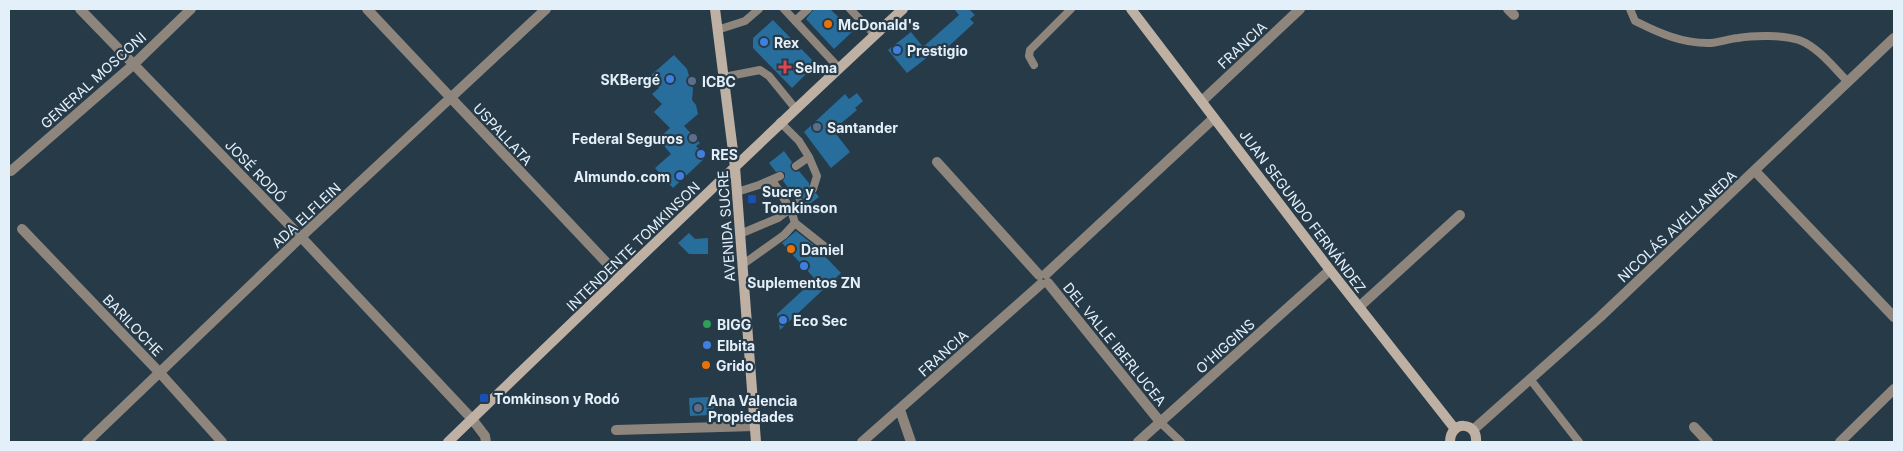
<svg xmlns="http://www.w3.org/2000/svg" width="1903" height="451" font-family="Inter,sans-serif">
	<rect width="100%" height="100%" fill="#273a48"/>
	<path fill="#276e9c" d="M814 9H830L853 31 834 49 806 19Z
		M954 9H969L975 15 970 19 974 23 937 57 933 53 907 73 888 50 911 32 923 47 959 15Z
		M773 20 816 64 792 88 753 48V38Z
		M674 55 687 69 693 89 692 100 696 105 698 114 684 126 700 143 696 146 706 157 673 188 655 168 671 154 658 139 670 128 654 112 662 104 652 94 659 88 649 77Z
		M857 93 863 101 855 108 857 110 833 130 850 152 831 168 804 132 845 94 849 99Z
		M784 151 792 162 790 166 792 170 796 172 799 171 809 183V192L812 194 816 193 819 197 804 208 802 207 804 204V199L801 197 796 198 783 181 785 177V173L781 171 776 172 769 163Z
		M796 231 815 246 841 273 780 330 777 314 815 279 782 243Z
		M689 233 695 239 708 238V254H689L678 243Z
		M709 397V402H713L714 412H710V415L690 416 689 398Z"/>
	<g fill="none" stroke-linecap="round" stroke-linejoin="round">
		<path stroke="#8e857d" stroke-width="8" d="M784 9 839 68
			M850 9 875 35
			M1630 9 1635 21C1659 33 1681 43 1708 43 1718 43 1727 39 1738 38 1755 35 1783 35 1799 40 1818 47 1834 68 1848 82
			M795 21 808 9
			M717 30 745 21 759 9
			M1034 65 1029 56 1030 50 1071 9
			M724 77 760 70 769 76 795 108
			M780 122 799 141 809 157 796 166
			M809 157 817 176 813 189
			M737 192 759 185 780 176
			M795 223 829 250
			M740 234 778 218 799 202
			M742 265 784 235 795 223 791 210 772 180
			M1530 379 1579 442
			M1161 423 1181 442"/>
		<path stroke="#8e857d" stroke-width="10" d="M80 9 301 237 472 419 485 436 486 442
			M367 9 620 277
			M1508 9 1514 15
			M1202 101 1300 9
			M937 162 1039 275
			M11 171 133 65 191 9
			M1755 171 1894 317
			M22 229 160 373 222 442
			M1046 274 1214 118
			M1048 283 1161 423
			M1359 307 1460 215
			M900 410 911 442
			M1694 427 1708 442
			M616 430 755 426
			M1473 430 1600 317 1894 38
			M87 442 301 237 546 9
			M862 442 1041 284
			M1138 442 1330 270
			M1840 442 1894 389"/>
		<path stroke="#bfb0a4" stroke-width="10" d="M715 9 735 167 756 442
			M1131 9 1330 270 1455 429
			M448 442C599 297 749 151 903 9
			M1450 442C1450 420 1478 421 1476 442"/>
	</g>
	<g fill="#e8710a" stroke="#273a48" stroke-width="2">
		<circle cx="828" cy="24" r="5"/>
		<circle cx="791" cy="249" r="5"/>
		<circle cx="706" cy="365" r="5"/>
	</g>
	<g fill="#3f7fe0" stroke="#273a48" stroke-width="2">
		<circle cx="764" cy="42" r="5"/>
		<circle cx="897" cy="50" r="5"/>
		<circle cx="670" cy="79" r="5"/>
		<circle cx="701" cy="154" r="5"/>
		<circle cx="680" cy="176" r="5"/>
		<circle cx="804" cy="266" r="5"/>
		<circle cx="783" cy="320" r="5"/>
		<circle cx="707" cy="345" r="5"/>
	</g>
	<path fill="#e0444e" stroke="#273a48" stroke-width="2" d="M782.5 59.5h5v5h5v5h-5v5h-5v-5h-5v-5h5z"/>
	<g fill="#5c6f8a" stroke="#273a48" stroke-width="2">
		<circle cx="692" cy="81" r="5"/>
		<circle cx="817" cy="127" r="5"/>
		<circle cx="693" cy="138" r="5"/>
		<circle cx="698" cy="408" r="5"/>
	</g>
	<g fill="#1a4fb4" stroke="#273a48" stroke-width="2">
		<rect x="747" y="194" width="10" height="10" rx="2.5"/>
		<rect x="479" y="393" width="10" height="10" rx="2.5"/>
	</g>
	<circle fill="#2e9e5b" stroke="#273a48" stroke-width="2" cx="707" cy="324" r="5"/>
	<g text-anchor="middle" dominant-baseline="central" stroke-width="4.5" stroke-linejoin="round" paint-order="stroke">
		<g font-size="14" font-weight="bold" fill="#e4f0f9" stroke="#273a48" text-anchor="start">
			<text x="838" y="24">McDonald's</text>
			<text x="774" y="42">Rex</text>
			<text x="907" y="50">Prestigio</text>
			<text x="795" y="67">Selma</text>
			<text x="660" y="79" text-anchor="end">SKBergé</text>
			<text x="702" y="81">ICBC</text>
			<text x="827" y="127">Santander</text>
			<text x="683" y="138" text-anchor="end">Federal Seguros</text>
			<text x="711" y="154">RES</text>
			<text x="670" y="176" text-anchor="end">Almundo.com</text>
			<text x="762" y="191">Sucre y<tspan x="762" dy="16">Tomkinson</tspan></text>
			<text x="801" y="249">Daniel</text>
			<text x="804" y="282" text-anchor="middle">Suplementos ZN</text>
			<text x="793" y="320">Eco Sec</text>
			<text x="717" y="324">BIGG</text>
			<text x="717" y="345">Elbita</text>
			<text x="716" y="365">Grido</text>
			<text x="494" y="398">Tomkinson y Rodó</text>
			<text x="708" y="400">Ana Valencia<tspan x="708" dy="16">Propiedades</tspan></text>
		</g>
		<g font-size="14" fill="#e4f0f9" stroke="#273a48">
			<text transform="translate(1242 45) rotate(-43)">FRANCIA</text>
			<text transform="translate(93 80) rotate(-42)">GENERAL MOSCONI</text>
			<text transform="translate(503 134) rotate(47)">USPALLATA</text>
			<text transform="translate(256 171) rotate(46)">JOSÉ RODÓ</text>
			<text transform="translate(1303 211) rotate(53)">JUAN SEGUNDO FERNÁNDEZ</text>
			<text transform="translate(306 215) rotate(-43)">ADA ELFLEIN</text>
			<text transform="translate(726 226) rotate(-94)">AVENIDA SUCRE</text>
			<text transform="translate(1677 226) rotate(-43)">NICOLÁS AVELLANEDA</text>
			<text transform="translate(633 246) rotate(-44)">INTENDENTE TOMKINSON</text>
			<text transform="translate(133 325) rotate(46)">BARILOCHE</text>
			<text transform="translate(1115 344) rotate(51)">DEL VALLE IBERLUCEA</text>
			<text transform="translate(1225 346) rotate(-42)">O'HIGGINS</text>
			<text transform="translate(943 353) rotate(-42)">FRANCIA</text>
		</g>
	</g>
	<rect width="1903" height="451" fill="none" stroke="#e4f0f9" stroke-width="20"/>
</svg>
